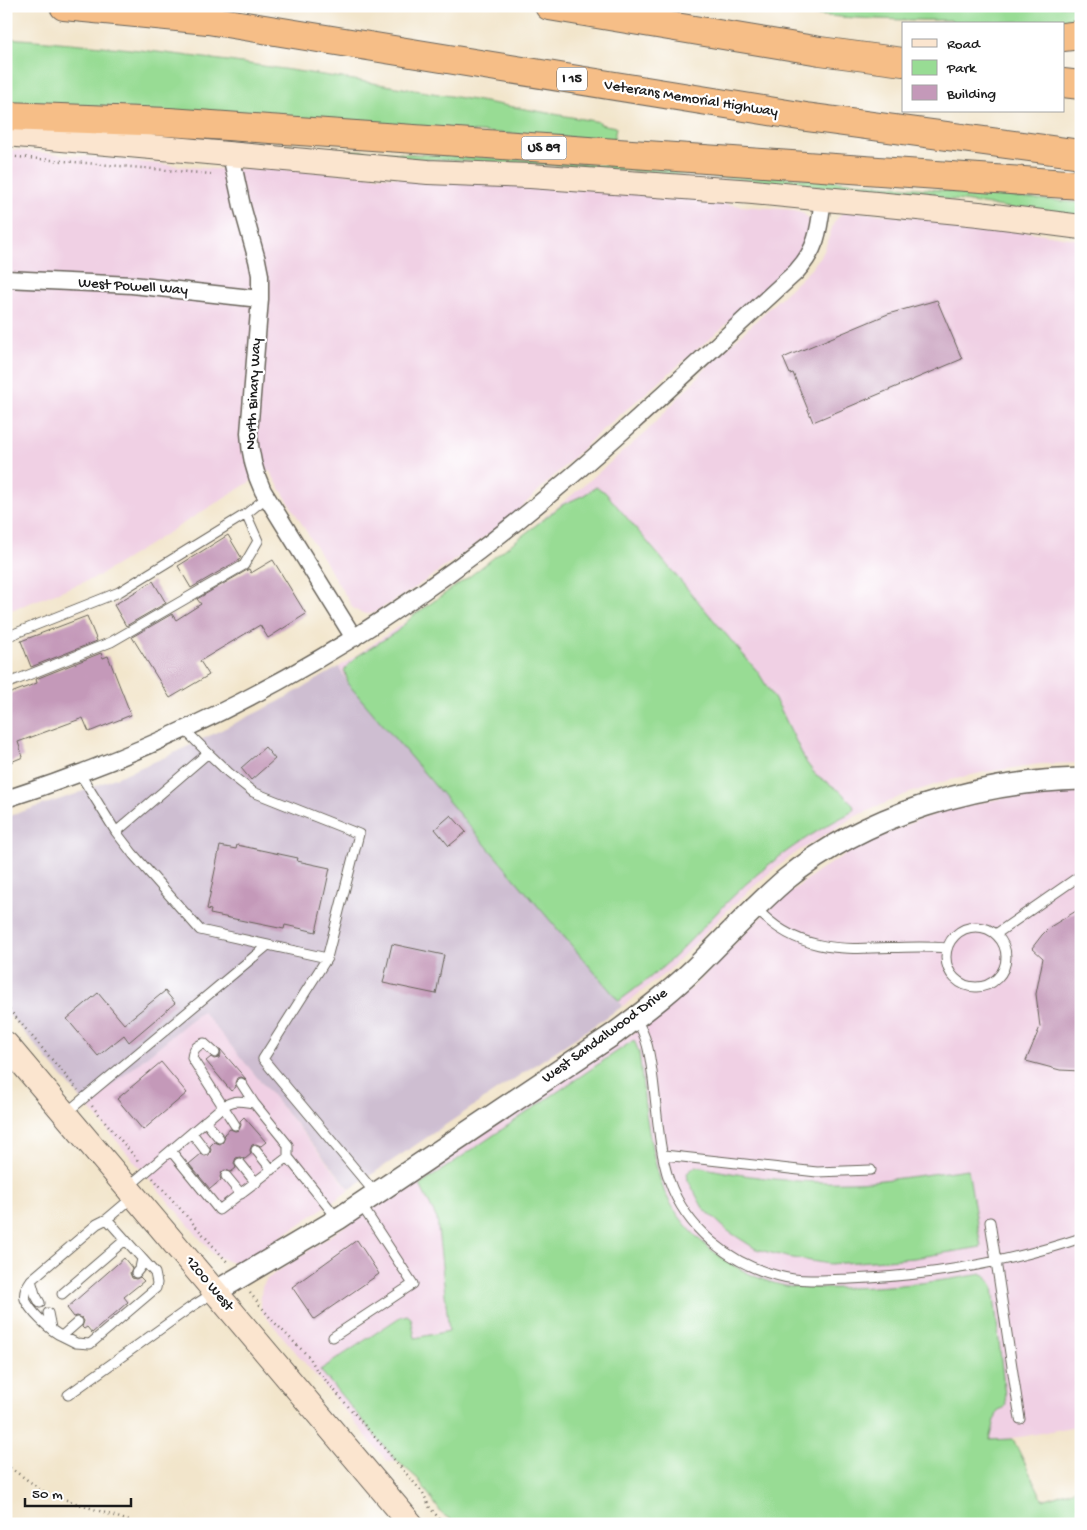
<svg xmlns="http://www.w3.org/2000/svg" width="1087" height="1530" font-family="'Gochi Hand',sans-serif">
	<rect width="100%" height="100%" fill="#fff"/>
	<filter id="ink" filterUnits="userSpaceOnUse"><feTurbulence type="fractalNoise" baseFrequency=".02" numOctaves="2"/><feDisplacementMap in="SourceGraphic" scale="10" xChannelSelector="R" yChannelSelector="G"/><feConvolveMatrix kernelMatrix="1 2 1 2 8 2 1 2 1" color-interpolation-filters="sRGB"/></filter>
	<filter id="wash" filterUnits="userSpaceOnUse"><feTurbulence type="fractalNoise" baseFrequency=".0096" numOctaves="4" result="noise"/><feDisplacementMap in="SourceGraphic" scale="20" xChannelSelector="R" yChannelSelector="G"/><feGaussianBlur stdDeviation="1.12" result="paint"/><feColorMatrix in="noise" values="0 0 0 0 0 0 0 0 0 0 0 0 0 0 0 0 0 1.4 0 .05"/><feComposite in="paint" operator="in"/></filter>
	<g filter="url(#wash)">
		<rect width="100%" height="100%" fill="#f2e5cb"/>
		<path fill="#f0d0e4" d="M6 149 211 169H273L668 195 741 206 795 210 804 214 808 219 812 230 810 238 801 252 790 265 720 330 601 431 510 518 460 556 415 588 375 612 367 614 359 612 353 608 269 470 97 577 6 612Z
			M848 211 979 224 1081 240V763L1040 764 985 772 946 781 904 795 852 818 794 854 767 875 732 906 668 971 623 1006 349 685 339 667 468 579 578 490 646 432 714 360 811 269 824 251 834 222 841 214Z
			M1081 790V1425L1026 1436 834 1466H461L387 1461 262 1312 260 1303 262 1287 267 1279 275 1273 655 1018 693 987 754 924 775 904 813 875 831 863 858 847 888 833 920 819 949 809 1013 796 1050 791Z
			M202 1010 350 1190 251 1257 239 1262H230L214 1255 87 1106Z"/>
		<path fill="#cebed1" d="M339 667 349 685 623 1006 350 1189 202 1011 87 1106 6 1011V817L76 794 168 756 278 702Z"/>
		<path fill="#98dc94" stroke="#5a7c58" d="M745 6H1081V21L952 23 951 20C882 21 813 17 745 6Z
			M6 38C206 51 403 88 600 122V124L616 127 614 140 6 104Z
			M194 140 394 153 515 159 829 180 1081 203V219L963 201 791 184 574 166 381 157Z
			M596 487 605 492 758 672 780 708 806 762 815 774 840 791 853 804 854 808 850 813C813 832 777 856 746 884 722 906 701 930 678 953 660 971 639 986 619 1001L349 685 344 670 356 657 396 632 414 615 470 576 562 505 584 495Z
			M634 1040 639 1052C644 1094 647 1138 660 1179 666 1200 680 1220 696 1236 721 1261 755 1281 791 1287 801 1288 814 1287 825 1288 877 1289 930 1283 982 1274L987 1276 993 1286 1006 1405 1003 1409 997 1412 990 1440 1013 1439 1043 1500 1081 1487V1524H458L442 1514 418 1479 395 1459 320 1370 400 1317 407 1315 411 1318 415 1338 449 1331 437 1219 420 1185Z
			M696 1166C753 1179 814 1185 873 1181 905 1178 936 1173 968 1169L981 1247 914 1258 829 1264 787 1257 756 1249 728 1231 703 1208 688 1180 687 1173Z"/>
		<g id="blocks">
			<path fill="#c499b9" d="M937 300 962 359 813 422 793 373 790 374 783 358 888 314Z
				M228 535 241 557 239 560 191 588 178 566Z
				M273 560 306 614 268 638 260 625 200 661 209 675 170 698 132 637 172 614 176 620 201 604 197 599 249 569 251 573Z
				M153 581 166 603 126 626 114 605Z
				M87 616 97 641 31 667 21 641Z
				M101 653 103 658 108 656 131 715 89 732 83 718 18 742 23 757 6 764V695L37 683 36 679Z
				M265 747 275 759 251 780 241 768Z
				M451 815 466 832 449 846 435 829Z
				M237 845 298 858 297 861 330 868 316 932 285 925 284 929 210 914 211 910 207 909 220 846 236 849Z
				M1081 908V1071L1060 1070 1026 1061 1040 1027 1036 994 1043 958 1032 948 1042 935 1050 927Z
				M392 944 444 955 436 994 383 983Z
				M165 991 175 1003 129 1042 124 1035 98 1056 67 1019 98 993 124 1024Z
				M220 1049 246 1079 241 1077 237 1078 235 1083 236 1087 231 1091 206 1061 211 1057 214 1059 219 1058 221 1054Z
				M161 1062 187 1093 143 1130 117 1099Z
				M244 1117 266 1142 261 1146 256 1144 252 1145 250 1150 251 1154 245 1159 240 1157 236 1158 234 1163 236 1168 231 1172 225 1170 222 1172 220 1177 221 1180 210 1189 189 1164 201 1154 205 1156 209 1155 211 1150 210 1146 214 1142 220 1144 223 1142 225 1137 224 1134 230 1129 235 1131 239 1130 241 1125 240 1121Z
				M357 1240 379 1274 314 1319 292 1287Z
				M124 1258 132 1268 130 1273 132 1278 136 1279 140 1277 144 1281 124 1297 128 1302 92 1333 87 1327 84 1329 82 1327 84 1321 82 1318 77 1316 74 1317 67 1308Z"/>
		</g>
	</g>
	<g filter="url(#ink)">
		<use href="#blocks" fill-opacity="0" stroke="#676259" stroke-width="1"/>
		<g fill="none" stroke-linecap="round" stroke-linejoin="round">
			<defs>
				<path id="service" d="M6 637 119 592 246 514 267 497
					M6 684 111 642 244 565 258 541 246 514
					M80 774 116 832 208 753 185 730
					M116 832 133 854 200 930 327 958 359 834 253 792 229 773 208 753
					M755 907C810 969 878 941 947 948
					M946 957a30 30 0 1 1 60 0a30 30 0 1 1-60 0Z
					M996 934 1081 875
					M327 958 263 1059 375 1193
					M635 1018C648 1037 650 1057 653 1079 657 1110 659 1152 669 1180 686 1229 730 1264 779 1276 802 1282 826 1280 850 1279 928 1276 1007 1263 1081 1238
					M215 1053 204 1043C196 1046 193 1049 192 1058L235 1125
					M241 1083 254 1103
					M66 1113 268 945
					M205 1121 219 1138
					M192 1133 205 1150
					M256 1150 272 1170
					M171 1151 219 1210 288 1157
					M664 1155 817 1172 871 1170
					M240 1163 256 1183
					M226 1176 241 1194
					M128 1187 222 1107C235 1099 239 1101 254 1103L288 1145V1157L337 1218
					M990 1222 1020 1419
					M136 1273 140 1268 142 1259
					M31 1280 35 1294 40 1303
					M62 1294 125 1240
					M48 1313 51 1328
					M78 1322 62 1336C51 1332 29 1310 25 1299 23 1292 27 1286 31 1280L97 1224 107 1219 133 1197
					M62 1336 76 1343 90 1344 156 1288 157 1283 155 1273 107 1219
					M333 1337 413 1284 360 1203
					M68 1395 191 1307 215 1292"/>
				<path id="minor" d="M231 155 242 206 257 260 260 275V299L249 433C250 454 254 472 263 491L354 638
					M6 279 132 285 260 299
					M6 799C200 737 374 639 531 510 623 435 708 352 796 272 818 248 819 229 823 198"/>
				<path id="tertiary" d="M215 1292 338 1219 614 1034C645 1011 677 987 704 959 731 932 756 905 785 880 865 814 979 781 1081 779"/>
				<path id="secondary" d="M6 134 428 172 530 176 753 192 979 214 1081 227
					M6 1044 411 1524"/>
				<path id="motorway" d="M64 6 208 20 806 117 1081 154
					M549 6 820 51 903 62
					M1063 37 1081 35
					M1063 83 1081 85
					M6 116 169 122 1081 185"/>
			</defs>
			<use href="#service" stroke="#676259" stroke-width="11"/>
			<use href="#minor" stroke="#676259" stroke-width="19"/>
			<use href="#tertiary" stroke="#676259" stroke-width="24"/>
			<use href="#secondary" stroke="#676259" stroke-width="26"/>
			<use href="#motorway" stroke="#676259" stroke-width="30"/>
			<path stroke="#676259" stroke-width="2.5" stroke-dasharray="1 4" stroke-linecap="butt" d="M6 156 211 174
				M6 1006 78 1090
				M92 1106 140 1163
				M153 1178 229 1264
				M250 1293 272 1320 310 1358 316 1369 423 1493 430 1508 444 1524
				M6 1465 46 1493 138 1524"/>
			<use href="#service" stroke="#fff" stroke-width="9"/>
			<use href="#minor" stroke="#fff" stroke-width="16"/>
			<use href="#tertiary" stroke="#fff" stroke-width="21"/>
			<use href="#secondary" stroke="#fbe5cf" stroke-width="24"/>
			<use href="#motorway" stroke="#f6be87" stroke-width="28"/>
		</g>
	</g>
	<g text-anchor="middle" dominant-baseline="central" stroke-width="4.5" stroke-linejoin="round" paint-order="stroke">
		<g fill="#fff" stroke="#606060" stroke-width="1">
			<rect x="557" y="67.5" width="30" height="23" rx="4"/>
			<rect x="521.5" y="136.5" width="45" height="23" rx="4"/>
		</g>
		<g font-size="14" font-weight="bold" fill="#1c1c1c">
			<text x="572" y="79">I 15</text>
			<text x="544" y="148">US 89</text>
		</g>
		<g font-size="15" fill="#1c1c1c" stroke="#fff">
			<text transform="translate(691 99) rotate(9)">Veterans Memorial Highway</text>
			<text transform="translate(133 287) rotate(4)">West Powell Way</text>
			<text transform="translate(254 394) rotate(-87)">North Binary Way</text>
			<text transform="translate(605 1036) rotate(-36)">West Sandalwood Drive</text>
			<text transform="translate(209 1284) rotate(50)">1200 West</text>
		</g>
	</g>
	<rect width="1087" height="1530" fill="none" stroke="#fff" stroke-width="25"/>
	<rect x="902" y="22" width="162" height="90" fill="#ffffff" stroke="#a4a4a4"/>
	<rect x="912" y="39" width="25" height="8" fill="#fbe5cf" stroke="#a4a4a4"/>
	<text x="947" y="48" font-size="15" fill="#1c1c1c">Road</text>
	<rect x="912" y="60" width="25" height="15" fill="#98dc94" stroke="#a4a4a4"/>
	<text x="947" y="72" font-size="15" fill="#1c1c1c">Park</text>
	<rect x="912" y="85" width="25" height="15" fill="#c499b9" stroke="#a4a4a4"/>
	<text x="947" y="98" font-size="15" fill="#1c1c1c">Building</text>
	<path d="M25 1498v8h106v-8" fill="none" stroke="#1c1c1c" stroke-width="2.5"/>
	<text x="32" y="1498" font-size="15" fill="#1c1c1c" stroke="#ffffff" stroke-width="4" paint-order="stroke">50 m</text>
</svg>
